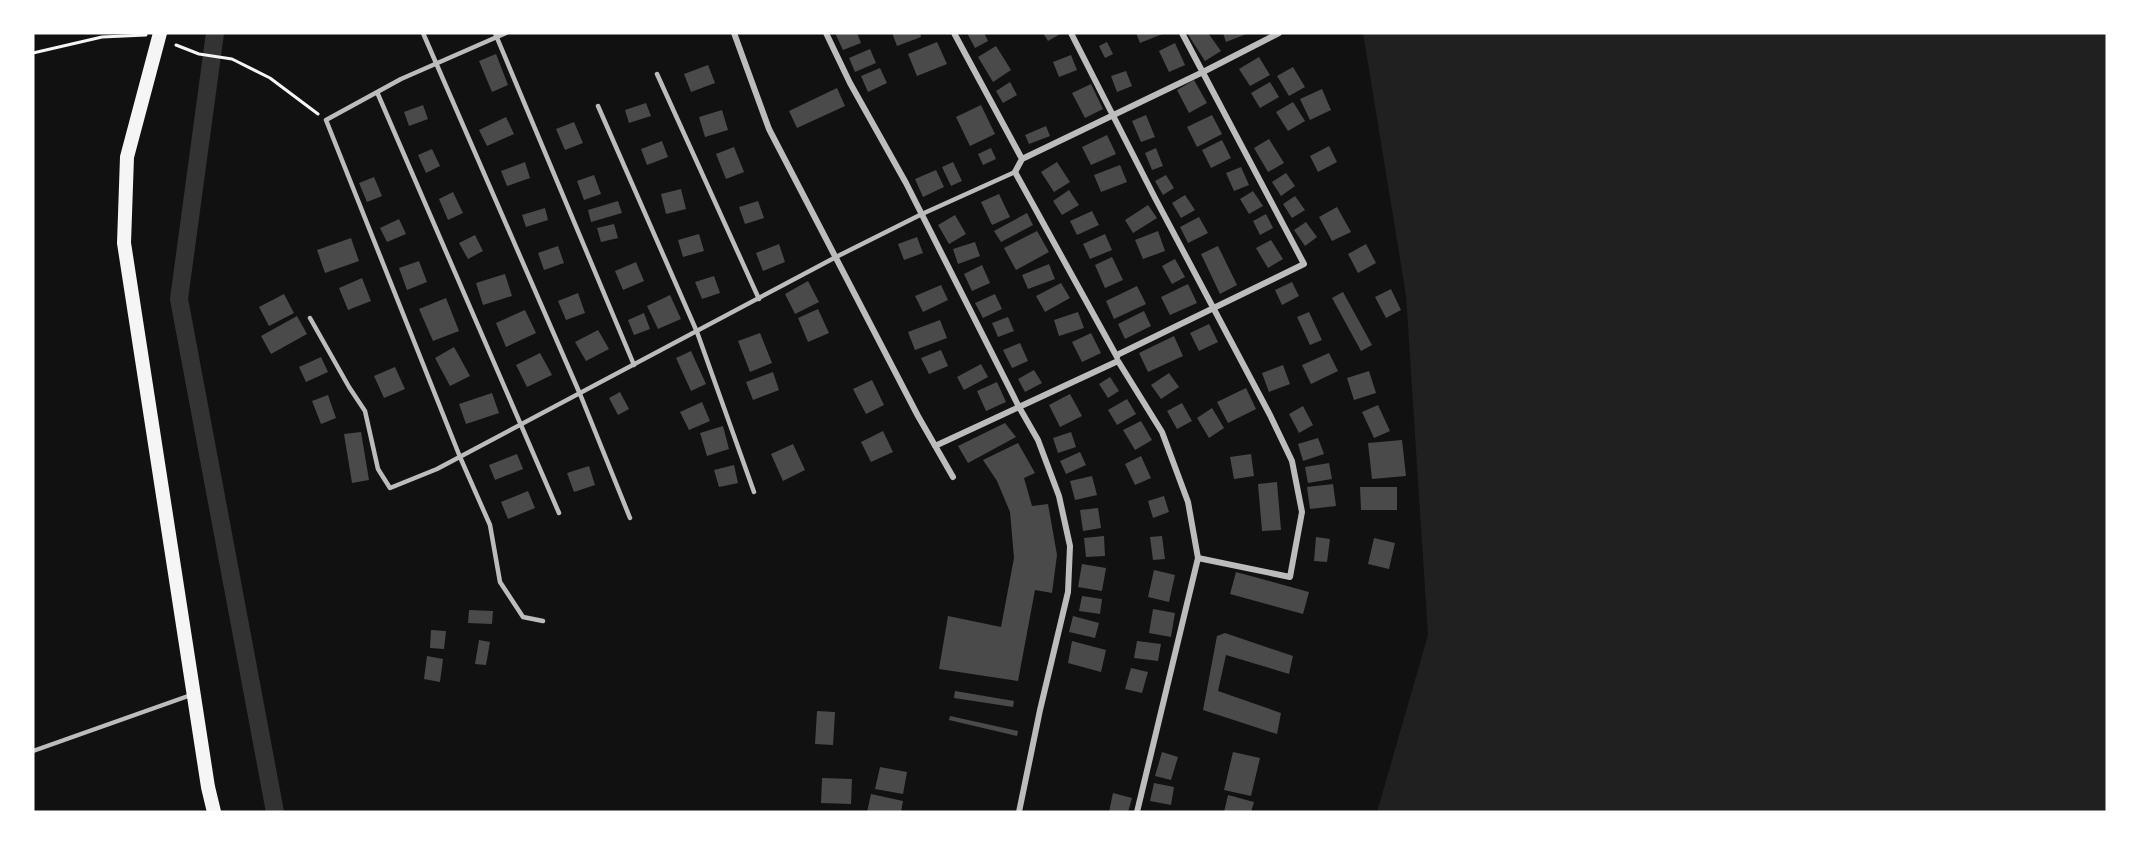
<svg xmlns="http://www.w3.org/2000/svg" width="2140" height="845" font-family="'Golos Text',sans-serif">
	<rect width="100%" height="100%" fill="#111"/>
	<path fill="#202020" d="M1363 33H2107V812H1377L1428 635 1406 295Z"/>
	<g fill="none" stroke-linecap="round" stroke-linejoin="round">
		<path stroke="#333" stroke-width="18" d="M215 33 179 299 275 812"/>
	</g>
	<path fill="#4a4a4a" d="M835 33H857L861 43 843 50Z
		M892 33H920L921 37 897 46Z
		M967 33H984L988 41 975 48Z
		M1043 33H1062L1048 41Z
		M1136 33H1165L1140 43Z
		M1187 33H1208L1221 51 1205 61Z
		M1223 33H1249L1226 42Z
		M937 42 947 64 917 76 908 54Z
		M1107 42 1113 54 1105 58 1099 46Z
		M1175 43 1185 65 1169 72 1159 51Z
		M996 46 1011 70 993 82 978 57Z
		M870 49 876 63 855 72 849 58Z
		M496 54 508 85 492 92 479 61Z
		M1071 55 1077 70 1059 77 1053 62Z
		M1259 57 1270 75 1250 86 1239 69Z
		M708 65 715 83 691 92 684 74Z
		M1293 67 1305 87 1289 96 1277 76Z
		M880 68 887 83 868 92 861 76Z
		M1126 71 1132 86 1117 92 1111 76Z
		M1194 80 1207 103 1189 113 1177 90Z
		M1010 82 1017 95 1003 103 996 91Z
		M1270 82 1279 97 1260 108 1251 93Z
		M1091 84 1103 109 1085 118 1072 93Z
		M837 88 845 106 797 128 789 111Z
		M1322 89 1331 110 1310 120 1300 99Z
		M1293 102 1305 121 1288 131 1276 112Z
		M646 103 651 116 629 123 625 110Z
		M423 105 428 119 409 126 404 112Z
		M981 105 995 134 970 146 956 117Z
		M722 110 728 130 705 137 699 117Z
		M1146 115 1155 137 1141 142 1132 121Z
		M1212 115 1222 134 1197 147 1187 127Z
		M506 117 514 134 487 146 479 130Z
		M574 122 583 143 565 150 556 129Z
		M1046 126 1050 136 1029 144 1025 135Z
		M1107 135 1116 154 1091 165 1082 147Z
		M1269 139 1284 163 1268 172 1254 148Z
		M1222 140 1231 158 1211 168 1202 150Z
		M662 141 668 157 647 165 641 149Z
		M1329 146 1337 162 1318 172 1310 156Z
		M734 147 744 172 726 179 716 154Z
		M991 148 996 159 983 165 978 154Z
		M1156 148 1163 166 1152 170 1145 153Z
		M432 149 440 166 426 173 418 155Z
		M525 162 530 178 507 186 501 171Z
		M953 162 962 181 951 186 942 167Z
		M1057 162 1070 182 1054 192 1041 172Z
		M1120 165 1127 182 1101 192 1094 175Z
		M1241 167 1249 185 1234 191 1226 173Z
		M936 170 944 187 923 197 915 179Z
		M1286 173 1295 186 1281 196 1272 182Z
		M594 175 601 194 584 200 577 181Z
		M1166 175 1174 188 1163 195 1155 181Z
		M374 177 382 196 367 202 359 183Z
		M681 189 686 209 666 214 661 194Z
		M1069 190 1079 205 1062 215 1053 201Z
		M1253 191 1263 206 1249 214 1240 199Z
		M453 192 463 213 448 220 439 199Z
		M999 194 1010 217 992 225 981 202Z
		M1185 195 1195 210 1181 218 1172 203Z
		M1295 196 1305 210 1292 218 1283 204Z
		M618 201 622 213 591 222 588 210Z
		M758 201 764 218 745 224 739 207Z
		M1148 205 1157 218 1133 233 1125 220Z
		M1337 207 1351 232 1332 241 1319 217Z
		M545 208 548 220 526 227 522 215Z
		M1092 211 1099 225 1077 235 1070 221Z
		M1027 213 1033 225 1001 242 994 231Z
		M1266 214 1273 228 1260 235 1253 221Z
		M955 215 966 234 949 244 938 225Z
		M1199 217 1208 233 1188 243 1180 227Z
		M399 219 406 234 387 242 380 228Z
		M1306 222 1317 237 1305 246 1294 230Z
		M614 224 618 238 601 242 597 228Z
		M1037 231 1049 252 1016 270 1004 248Z
		M1158 231 1165 251 1143 259 1135 240Z
		M699 234 704 251 683 257 678 240Z
		M1105 234 1112 250 1090 259 1083 244Z
		M475 235 483 251 468 259 459 243Z
		M917 237 923 253 904 260 898 244Z
		M351 238 359 261 325 273 317 250Z
		M1271 240 1283 259 1268 268 1256 248Z
		M975 242 980 256 958 264 953 249Z
		M779 244 785 262 763 271 756 253Z
		M1366 244 1376 263 1358 273 1348 254Z
		M558 246 564 263 544 270 538 253Z
		M1218 246 1237 285 1220 294 1201 254Z
		M1112 257 1123 280 1105 288 1095 265Z
		M1175 259 1185 277 1172 284 1162 266Z
		M419 261 427 282 407 290 399 268Z
		M636 262 644 281 623 290 615 271Z
		M1049 264 1055 279 1028 289 1022 275Z
		M982 265 990 283 972 291 964 274Z
		M505 274 512 296 483 305 476 283Z
		M714 276 720 293 702 299 695 282Z
		M362 278 371 301 348 310 339 288Z
		M808 281 819 302 795 314 785 294Z
		M1292 282 1299 296 1282 305 1275 290Z
		M1061 283 1070 298 1045 312 1036 296Z
		M1188 284 1197 303 1170 315 1161 297Z
		M941 285 948 300 923 312 915 296Z
		M1137 286 1146 304 1114 319 1106 301Z
		M1391 289 1401 310 1386 318 1375 297Z
		M1343 292 1372 345 1361 351 1332 298Z
		M578 293 585 313 566 320 558 301Z
		M284 294 294 313 269 326 259 307Z
		M995 294 1002 309 983 318 975 303Z
		M670 295 681 319 658 329 647 306Z
		M446 298 459 331 433 341 419 309Z
		M818 309 829 333 808 342 798 318Z
		M525 310 536 333 506 347 496 323Z
		M1144 311 1151 326 1125 339 1118 324Z
		M1078 312 1084 328 1059 336 1054 320Z
		M1309 312 1322 340 1310 345 1297 317Z
		M644 313 650 329 634 335 628 320Z
		M297 316 307 334 271 354 261 336Z
		M1008 317 1014 331 998 337 992 323Z
		M940 320 947 338 915 350 908 332Z
		M1209 324 1218 342 1199 351 1190 333Z
		M598 330 609 349 586 361 575 342Z
		M760 333 772 363 750 372 738 341Z
		M1091 333 1101 353 1082 362 1072 342Z
		M1174 336 1183 356 1148 372 1139 353Z
		M1020 343 1028 361 1012 368 1003 350Z
		M454 347 470 376 450 386 435 358Z
		M941 350 948 366 929 374 921 358Z
		M691 351 706 384 691 391 676 358Z
		M540 353 552 375 527 387 516 365Z
		M1329 353 1338 371 1311 384 1302 365Z
		M321 357 328 372 306 382 299 367Z
		M981 364 988 377 964 390 957 377Z
		M1283 365 1290 384 1269 392 1262 373Z
		M395 367 405 389 384 398 374 376Z
		M1034 370 1042 383 1025 392 1018 379Z
		M1369 371 1376 393 1354 400 1347 378Z
		M773 372 779 390 753 400 746 382Z
		M1169 373 1179 387 1161 399 1151 385Z
		M1110 377 1119 391 1108 398 1099 384Z
		M872 380 884 405 866 414 853 389Z
		M997 382 1006 402 986 411 977 391Z
		M1246 388 1256 409 1228 423 1217 402Z
		M620 392 629 409 618 415 609 398Z
		M492 393 499 413 466 424 459 404Z
		M1070 394 1082 416 1060 427 1049 405Z
		M328 395 336 418 321 424 312 401Z
		M1127 399 1136 414 1117 425 1108 410Z
		M702 402 710 421 689 430 680 412Z
		M1182 403 1192 421 1177 429 1167 411Z
		M1378 405 1390 431 1374 438 1362 412Z
		M1303 406 1313 425 1299 433 1289 414Z
		M1212 408 1224 428 1209 438 1197 418Z
		M1141 421 1152 440 1135 450 1123 430Z
		M1005 423 1016 437 968 463 958 446Z
		M723 426 729 449 707 456 700 433Z
		M883 431 893 452 871 462 861 442Z
		M361 432 369 480 352 483 344 434Z
		M1071 432 1076 447 1058 453 1053 438Z
		M1318 438 1324 454 1303 461 1298 444Z
		M1402 440 1406 476 1372 479 1368 443Z
		M1018 443 1035 473 1024 478 1032 506 1048 504 1057 555 1052 593 1035 590 1018 681 939 669 948 616 1001 627 1014 558 1010 512 997 481 983 460Z
		M793 444 805 470 783 481 771 454Z
		M1080 452 1086 465 1066 474 1060 461Z
		M517 454 523 469 495 480 489 465Z
		M1251 454 1254 476 1234 479 1230 457Z
		M1141 456 1151 478 1135 485 1125 464Z
		M1329 463 1332 479 1308 483 1305 467Z
		M734 465 738 483 719 487 714 470Z
		M589 466 595 485 574 492 567 473Z
		M1092 476 1097 495 1075 500 1070 481Z
		M1277 482 1281 530 1262 531 1258 484Z
		M1333 484 1336 506 1310 509 1307 487Z
		M1360 487H1397V510H1361Z
		M528 491 535 508 508 519 501 502Z
		M1164 496 1169 512 1153 518 1148 501Z
		M1098 508 1101 528 1083 531 1080 510Z
		M1104 536 1105 556 1086 557 1084 538Z
		M1162 536 1165 559 1153 560 1150 537Z
		M1316 537 1330 539 1327 562 1314 561Z
		M1374 538 1395 543 1389 569 1368 564Z
		M1082 564 1106 568 1102 591 1078 587Z
		M1154 570 1175 575 1169 602 1148 597Z
		M1236 572 1309 592 1303 614 1230 594Z
		M1082 596 1102 599 1100 614 1079 611Z
		M1153 609 1175 613 1171 637 1149 633Z
		M469 610 493 611 492 624 468 623Z
		M1073 616 1099 623 1095 638 1069 632Z
		M431 630 446 631 444 649 430 648Z
		M1225 633 1293 656 1289 674 1226 655 1218 691 1281 713 1277 734 1203 710 1217 636Z
		M479 640 490 642 486 665 475 664Z
		M1072 641 1106 650 1101 672 1068 663Z
		M1137 641 1161 644 1158 661 1134 658Z
		M427 656 443 659 440 682 424 679Z
		M1131 668 1148 672 1142 693 1125 689Z
		M955 691 1014 701 1013 707 954 698Z
		M817 711 835 712 833 745 815 744Z
		M950 716 1018 731 1017 736 949 720Z
		M1162 752 1178 757 1171 780 1155 776Z
		M1233 752 1260 758 1251 796 1224 790Z
		M880 767 907 772 903 794 875 789Z
		M822 778 852 779 851 804 821 803Z
		M1154 783 1174 787 1171 805 1150 801Z
		M1113 793 1132 798 1128 812H1109Z
		M871 794 903 801 901 812H867Z
		M1228 795 1254 802 1251 812H1224Z"/>
	<g fill="none" stroke-linecap="round" stroke-linejoin="round">
		<path stroke="#f5f5f5" stroke-width="3" d="M176 45 199 54 232 59 270 78 318 114
			M33 53 102 37 146 35"/>
		<path stroke="#bcbcbc" stroke-width="4.5" d="M423 33 580 394 630 518
			M495 33 634 365
			M506 33 401 79 326 120 460 457 490 525 500 582 523 617 543 621
			M657 74 759 299
			M377 92 559 513
			M598 106 697 332 754 492
			M310 318 349 387 365 411 378 469 390 488 437 469 836 257 922 214 1015 172
			M33 751 191 695"/>
		<path stroke="#bcbcbc" stroke-width="6" d="M734 33 769 129 918 416 953 477
			M826 33 850 83 906 183 1019 407 1038 440 1059 496 1070 546 1068 592 1040 710 1019 812
			M954 33 1022 159 1015 172 1117 357
			M1071 33 1154 196 1270 415 1292 461 1302 512 1290 577 1198 558
			M1022 159 1203 72 1279 33
			M1117 355 1304 264 1182 33
			M935 446 1118 361 1162 432 1188 502 1198 558 1137 812"/>
		<path stroke="#f5f5f5" stroke-width="14" d="M160 33 127 157 124 243 208 787 214 812"/>
	</g>
	<rect width="2140" height="845" fill="none" stroke="#ffffff" stroke-width="69"/>
</svg>
